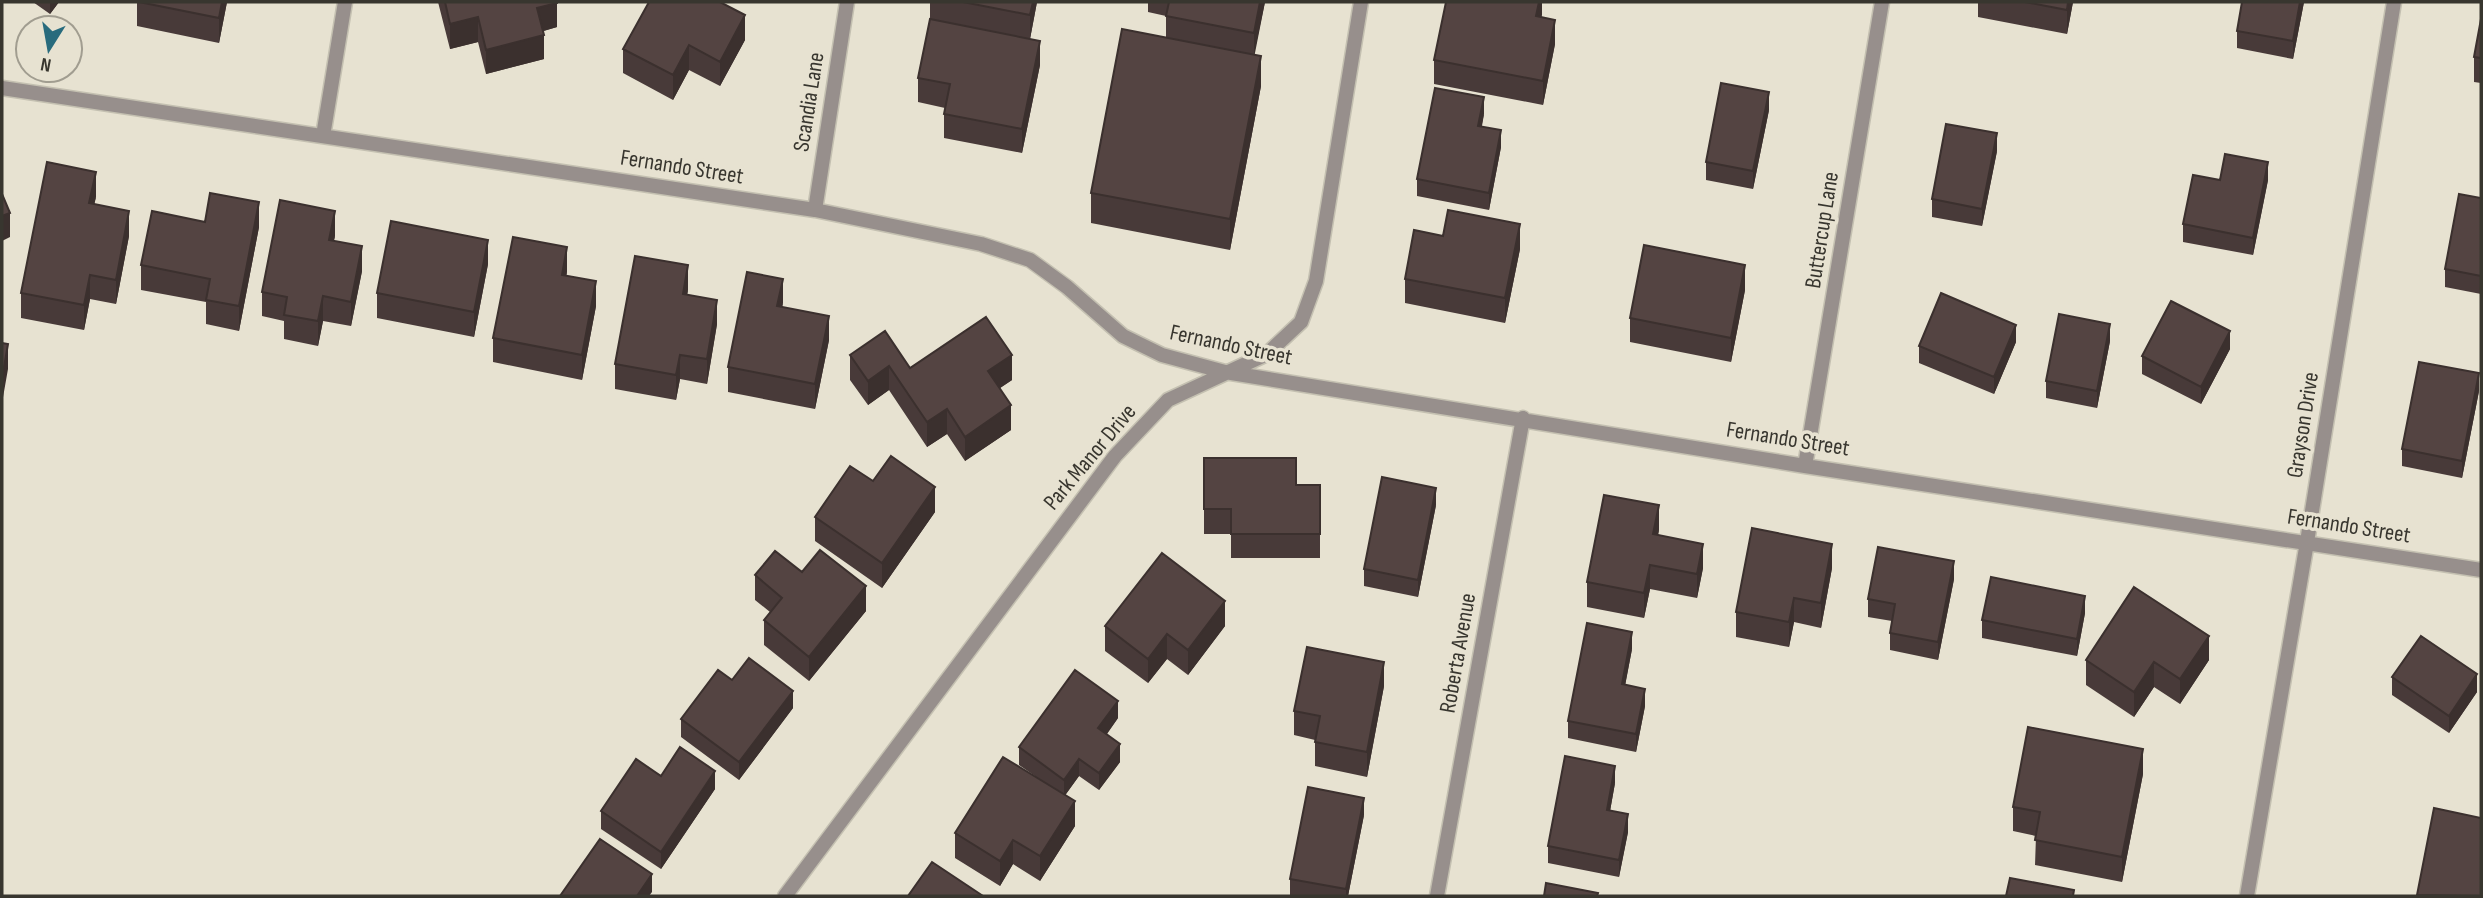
<svg xmlns="http://www.w3.org/2000/svg" width="2483" height="898" font-family="'Sofia Sans Condensed',sans-serif">
	<rect width="100%" height="100%" fill="#e7e2d1"/>
	<g fill="none" stroke-linecap="round" stroke-linejoin="round">
		<defs>
			<path id="minor" d="M2 88 815 210 981 244 1030 260 1067 287 1123 336 1162 355 1225 372 1805 466 2481 570
				M323 136 345 2
				M815 210 847 2
				M1805 466 1882 2
				M785 896 1115 456 1168 400 1267 354 1301 322 1316 281 1361 2
				M1437 896 1523 418
				M2247 896 2307 542 2394 2"/>
		</defs>
		<use href="#minor" stroke="#c4c0b1" stroke-width="17"/>
		<use href="#minor" stroke="#978f8c" stroke-width="14"/>
	</g>
	<path fill="#483a39" d="M33 2H59L50 14Z
		M137 2H227L219 43 137 26Z
		M438 2H557V27L543 31 544 59 486 74 478 42 450 49Z
		M930 2H1037L1030 39 1040 65 1022 153 944 138V114L945 108 918 102V78L930 19Z
		M1148 2H1265L1254 54 1261 86 1230 250 1091 223V193L1166 38V16L1148 12Z
		M1542 2 1541 17 1555 44 1543 105 1434 84V60Z
		M1978 2H2073L2067 34 1978 17Z
		M2304 2 2293 59 2237 48V31Z
		M2481 19V83L2474 82V57Z
		M745 40 720 86 689 70 673 100 623 73V49Z
		M1769 110 1753 189 1706 180V162Z
		M1484 114 1482 126 1501 147 1489 210 1417 196V179Z
		M1997 151 1982 226 1932 217V199Z
		M2220 180H2268L2253 255 2183 242V224Z
		M96 197 94 204 129 236 116 304 90 299 84 330 21 318V293Z
		M2481 198V294L2445 287V269Z
		M205 222 259 227 239 331 206 324V302L141 290V265Z
		M335 236 334 240 362 271 351 326 323 321 318 346 284 339V321L262 316V292Z
		M1520 249 1505 323 1405 303V279Z
		M488 264 474 337 377 318V293Z
		M567 272 566 276 596 306 582 380 493 362V338Z
		M688 290 687 295 717 324 707 384 680 379 676 400 615 389V364Z
		M1745 290 1731 362 1630 342V318Z
		M783 303 782 307 829 340 815 409 728 392V367Z
		M2110 341 2097 408 2046 398V381Z
		M2016 342 1994 394 1919 363V346Z
		M2230 349 2201 404 2142 374V356Z
		M850 355 910 368 1012 380 1000 388 1011 430 965 461 947 434 927 447 889 390 868 405 850 380Z
		M2479 391 2462 478 2402 466V449Z
		M1204 458 1296 485H1320V558H1231V534H1204Z
		M873 481 935 512 882 588 815 541V517Z
		M1436 505 1418 597 1364 586V569Z
		M1659 530 1658 535 1703 568 1697 598 1650 589 1644 618 1587 607V582Z
		M1832 568 1821 628 1794 622 1789 647 1736 637V612Z
		M802 572 866 611 809 681 764 645V620L770 612 755 600V575Z
		M1954 579 1938 660 1890 650V633L1892 621 1868 617V599Z
		M2085 613 2077 656 1982 638V620Z
		M1105 626H1225L1188 675 1167 659 1148 683 1105 651Z
		M1632 649 1625 685 1645 706 1636 752 1568 738V721Z
		M2086 660H2209L2180 704 2154 687 2134 717 2086 685Z
		M2392 677 2477 692 2449 733 2392 695Z
		M1384 686 1367 777 1315 766V740L1294 735V711Z
		M793 708 739 780 681 737V719Z
		M1118 718 1107 734 1120 762 1099 790 1079 776 1065 795 1075 826 1040 881 1013 864 1000 886 955 858V833L1035 776 1019 765V747Z
		M2143 774 2122 882 2035 865 2036 836 2013 831V807Z
		M661 776 715 789 661 869 601 829V811Z
		M1615 783 1610 811 1628 832 1619 877 1548 863V846Z
		M1364 815 1348 896H1290V879Z"/>
	<path fill="#3b302e" d="M50 2H59L50 14Z
		M222 2H227L219 43V18Z
		M1033 2H1037L1030 39V15Z
		M1260 2H1265L1254 58V33Z
		M1539 2H1542V15L1536 41V16Z
		M2068 2H2073L2067 34V10Z
		M2300 2H2304L2293 59V41Z
		M557 3V27L537 33V8Z
		M745 15V40L720 86V62Z
		M478 17V42L450 49V24Z
		M1555 20V44L1543 105V81Z
		M544 35V59L486 74V50Z
		M1040 41V65L1022 153V129Z
		M689 45V70L673 100V75Z
		M1261 56V86L1230 250V219Z
		M1769 92V110L1753 189V171Z
		M1484 97V114L1478 143V126Z
		M1501 130V147L1489 210V193Z
		M1997 133V151L1982 226V209Z
		M2268 162V180L2253 255V238Z
		M96 172V197L89 228V203Z
		M259 202V227L239 331V306Z
		M129 211V236L116 304V280Z
		M335 211V236L329 264V240Z
		M10 213V237L2 241V216Z
		M1520 224V249L1505 323V298Z
		M488 240V264L474 337V312Z
		M362 246V271L351 326V302Z
		M567 247V272L562 299V275Z
		M688 265V290L683 318V294Z
		M1745 265V290L1731 362V338Z
		M90 275V299L84 330V305Z
		M783 279V303L777 331V306Z
		M596 281V306L582 380V355Z
		M323 296V321L318 346V321Z
		M717 300V324L707 384V359Z
		M829 316V340L815 409V384Z
		M2110 324V341L2097 408V391Z
		M2016 325V342L1994 394V377Z
		M2230 331V349L2201 404V387Z
		M8 344V369L2 403V379Z
		M680 355V379L676 400V375Z
		M1012 355V380L988 396V371Z
		M889 366V390L868 405V381Z
		M2479 373V391L2462 478V461Z
		M1011 405V430L965 461V437Z
		M947 409V434L927 447V422Z
		M935 487V512L882 588V563Z
		M1436 488V505L1418 597V580Z
		M1659 505V530L1653 558V534Z
		M1703 544V568L1697 598V574Z
		M1832 544V568L1821 628V603Z
		M1954 561V579L1938 660V642Z
		M1650 565V589L1644 618V593Z
		M866 586V611L809 681V657Z
		M2085 596V613L2077 656V639Z
		M1794 598V622L1789 647V622Z
		M1225 601V626L1188 675V650Z
		M1632 632V649L1622 702V684Z
		M1167 634V659L1148 683V659Z
		M2209 636V660L2180 704V679Z
		M1384 662V686L1367 777V752Z
		M2154 662V687L2134 717V692Z
		M2477 674V692L2449 733V716Z
		M1645 689V706L1636 752V734Z
		M793 691V708L739 780V762Z
		M1118 701V718L1098 746V728Z
		M1120 744V762L1099 790V773Z
		M2143 749V774L2122 882V857Z
		M1079 759V776L1064 797V780Z
		M1615 766V783L1607 828V810Z
		M715 771V789L661 869V852Z
		M1364 798V815L1348 896H1346V889Z
		M1075 801V826L1040 881V856Z
		M1628 814V832L1619 877V860Z
		M1013 840V864L1000 886V861Z
		M652 874V892L649 896H637Z"/>
	<path fill="#544442" stroke="#3b302e" stroke-width="2" d="M139 2H222L219 18Z
		M445 2H557V3L537 8 544 35 486 50 478 17 450 24Z
		M649 2H720L745 15 720 62 689 45 673 75 623 49Z
		M963 2H1033L1030 15Z
		M1169 2H1260L1254 33 1166 16Z
		M1446 2H1539L1536 16 1555 20 1543 81 1434 60Z
		M2025 2H2068L2067 10Z
		M2242 2H2300L2293 41 2237 31Z
		M930 19 1040 41 1022 129 944 114 950 84 918 78Z
		M2481 19V58L2474 57Z
		M1122 29 1261 56 1230 219 1091 193Z
		M1721 83 1769 92 1753 171 1706 162Z
		M1435 88 1484 97 1478 126 1501 130 1489 193 1417 179Z
		M1946 124 1997 133 1982 209 1932 199Z
		M2225 154 2268 162 2253 238 2183 224 2193 175 2220 180Z
		M47 162 96 172 89 203 129 211 116 280 90 275 84 305 21 293Z
		M210 193 259 202 239 306 206 300 210 279 141 265 152 211 205 222Z
		M2 194 10 213 2 216Z
		M2459 194 2481 198V276L2445 269Z
		M280 200 335 211 329 240 362 246 351 302 323 296 318 321 284 315 287 297 262 292Z
		M1448 210 1520 224 1505 298 1405 279 1414 230 1443 236Z
		M391 221 488 240 474 312 377 293Z
		M513 237 567 247 562 275 596 281 582 355 493 338Z
		M1644 245 1745 265 1731 338 1630 318Z
		M635 256 688 265 683 294 717 300 707 359 680 355 676 375 615 364Z
		M747 272 783 279 777 306 829 316 815 384 728 367Z
		M1941 293 2016 325 1994 377 1919 346Z
		M2171 301 2230 331 2201 387 2142 356Z
		M2059 314 2110 324 2097 391 2046 381Z
		M986 317 1012 355 988 371 1011 405 965 437 947 409 927 422 889 366 868 381 850 355 885 331 910 368Z
		M2 343 8 344 2 379Z
		M2419 362 2479 373 2462 461 2402 449Z
		M891 456 935 487 882 563 815 517 850 466 873 481Z
		M1204 458H1296V485H1320V534H1231V509H1204Z
		M1382 477 1436 488 1418 580 1364 569Z
		M1604 495 1659 505 1653 534 1703 544 1697 574 1650 565 1644 593 1587 582Z
		M1752 528 1832 544 1821 603 1794 598 1789 622 1736 612Z
		M1878 547 1954 561 1938 642 1890 633 1895 604 1868 599Z
		M820 550 866 586 809 657 764 620 782 598 755 575 775 551 802 572Z
		M1162 553 1225 601 1188 650 1167 634 1148 659 1105 626Z
		M1991 577 2085 596 2077 639 1982 620Z
		M2134 587 2209 636 2180 679 2154 662 2134 692 2086 660Z
		M1587 623 1632 632 1622 684 1645 689 1636 734 1568 721Z
		M2421 636 2477 674 2449 716 2392 677Z
		M1307 647 1384 662 1367 752 1315 742 1320 716 1294 711Z
		M749 658 793 691 739 762 681 719 718 670 732 680Z
		M1075 670 1118 701 1098 728 1120 744 1099 773 1079 759 1064 780 1019 747Z
		M2028 727 2143 749 2122 857 2035 840 2040 812 2013 807Z
		M680 747 715 771 661 852 601 811 636 759 661 776Z
		M1565 756 1615 766 1607 810 1628 814 1619 860 1548 846Z
		M1003 757 1075 801 1040 856 1013 840 1000 861 955 833Z
		M1308 787 1364 798 1346 889 1290 879Z
		M2434 808 2481 818V896L2417 895Z
		M600 839 652 874 637 896H560Z
		M932 862 983 896H908Z
		M2010 878 2074 890 2073 896H2006Z
		M1546 883 1598 893 1597 896H1544Z"/>
	<g text-anchor="middle" dominant-baseline="central" stroke-width="7" stroke-linejoin="round" paint-order="stroke">
		<g font-size="23" fill="#38362f" stroke="#e7e2d1">
			<text transform="translate(809 102) rotate(-81)">Scandia Lane</text>
			<text transform="translate(682 167) rotate(9)">Fernando Street</text>
			<text transform="translate(1822 230) rotate(-81)">Buttercup Lane</text>
			<text transform="translate(1231 345) rotate(12)">Fernando Street</text>
			<text transform="translate(2303 425) rotate(-81)">Grayson Drive</text>
			<text transform="translate(1788 439) rotate(9)">Fernando Street</text>
			<text transform="translate(1090 457) rotate(-50)">Park Manor Drive</text>
			<text transform="translate(2349 526) rotate(9)">Fernando Street</text>
			<text transform="translate(1458 653) rotate(-80)">Roberta Avenue</text>
		</g>
	</g>
	<rect width="2483" height="898" fill="none" stroke="#38362f" stroke-width="7"/>
	<g transform="translate(49 49) rotate(191)"><circle r="33" fill="#e7e2d1" stroke="#a19d90" stroke-width="2"/>
	<path d="M0-5L12 26L0 18L-12 26Z" fill="#286b7d"/>
	<text y="-10" font-size="19" font-weight="bold" text-anchor="middle" fill="#38362f">N</text>
	</g>
</svg>
